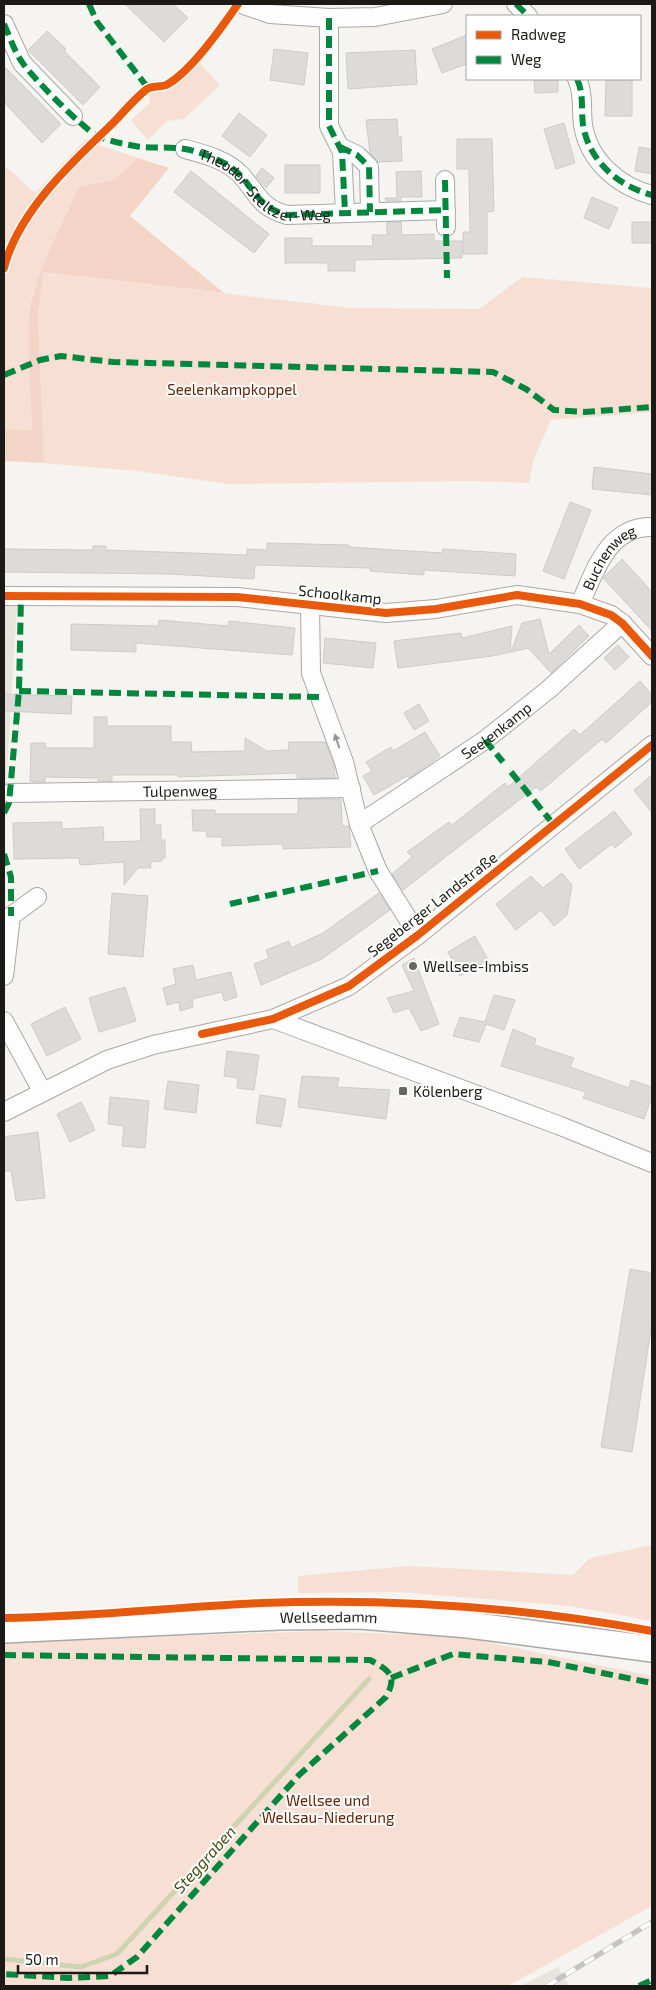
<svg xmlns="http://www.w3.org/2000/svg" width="656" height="1990" font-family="'Exo 2',sans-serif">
	<rect width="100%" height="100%" fill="#f6f4f0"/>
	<path fill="#eae5dc" d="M4 606H17L5 804H4Z
		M558 1967 569 1985 521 1986Z"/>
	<path fill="#f7dfd4" d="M198 61 220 85 184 119 167 121 148 140 131 120 150 103 149 91 172 87Z
		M85 140 138 158 115 179 79 187 43 272 351 308 479 309 522 277 652 288V412L551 420 533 461 529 483 471 481 228 484 138 471 44 463 38 315 42 274 33 293 32 430 4 429V165L35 193Z
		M652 1545V1621L570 1606 399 1592 298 1593V1576L408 1566 573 1575 590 1558Z
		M322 1631 462 1637 652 1676V1906L508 1986H4V1642Z"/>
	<path fill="#f3d4c7" d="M138 158 169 168 130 216 224 293 43 272 38 315 44 463 4 461V429L32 430C32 392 23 327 34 292 45 256 64 221 79 187L115 179Z"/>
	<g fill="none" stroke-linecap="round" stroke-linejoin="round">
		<path stroke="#cdd4b0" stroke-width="5" d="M4 1959 81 1967 117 1954 369 1679"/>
	</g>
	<path fill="#dcdbd8" stroke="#cdccc9" d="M125 4H173L188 18 164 42Z
		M47 31 66 49 64 51 100 87 83 105 28 50Z
		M467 35V64L442 73 432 49Z
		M274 49 308 53 304 85 270 80Z
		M415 50 417 84 348 89 346 53Z
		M4 66 61 124 42 143 4 102Z
		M534 79H558V92L535 93Z
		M606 79H632V116H605Z
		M239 113 267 135 250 157 222 136Z
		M397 119 398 137 401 136 402 161 378 162 370 153 366 120Z
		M564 123 575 163 556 169 544 129Z
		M457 139H492L494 211 487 212V254H463V232H470L469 169H457Z
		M639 147 652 149V174L635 171Z
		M285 165H320V193H285Z
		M262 168 274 178 266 188 256 176Z
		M191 171 269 234 254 253 174 192Z
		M421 171 422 197H401V201H386L385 198H397L396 172Z
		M592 197 618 208 609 229 584 218Z
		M387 222H401L402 235 434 234V241H462V258L355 260V271H328V263H285V238H312V246H373L372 235H387Z
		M632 222H652V243H632Z
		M594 467 652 474V495L592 489Z
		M570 502 591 510 564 579 543 571Z
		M267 543 349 545V547L442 553 443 549 516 554 515 576 424 570V575L370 571V568L255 565 254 579 170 574 4 572V549L93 550V546H106V550L247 555V549L267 550Z
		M622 559 652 592V631L603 578Z
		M540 619 549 654 579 625 589 636 551 673 528 648 511 652 522 623Z
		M159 620 228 626 229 621 295 628 292 655 136 643V652L71 650V624L158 626Z
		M512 626 510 652 492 656 398 668 394 641 461 633 462 638Z
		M325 638 376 643 373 668 323 663Z
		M618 645 629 657 615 670 604 658Z
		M640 681 652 695V702L606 743 602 739 541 791 536 787 403 890 392 874 412 857 407 852 449 822 452 825 505 783 508 787 574 729 580 735Z
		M4 694 72 696 71 714 4 711Z
		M419 704 429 721 414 730 404 713Z
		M94 717H107V726H171V742H191L192 752 245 751V738L267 751 289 750 288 742H325L334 765 335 778H297V773L178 777V775H112V781H98V778L45 777V782L30 781 31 743H46L45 748H94Z
		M425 732 440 756 409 778 407 776 374 795 363 776 372 771 366 762 391 747 393 751Z
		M652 775V813L634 790Z
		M298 799H341L342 826H349L351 847 283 849V844L222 846V837H207L206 831H193L192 810H215V814H298Z
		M140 809H155V825H161V840H165V858H162V861L150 862 151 868H138L124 885V862L80 865 79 858 14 859 13 823 62 822V829L103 827 104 842 141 841Z
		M614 811 632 834 615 848 612 844 579 869 565 849Z
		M562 873 572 885 567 915 554 926 541 910 516 930 496 904 531 876 543 888Z
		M112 893 148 896 143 957 108 954Z
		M379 893 390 910 322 959 261 985 254 964 269 958 266 950 289 941 291 948 323 933Z
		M475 936 488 960 460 976 448 952Z
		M414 958 439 1024 421 1031 409 1008 394 1013 387 998 414 991 402 965Z
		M193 965 196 980 231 972 237 997 224 1001 222 992 192 999 193 1007 180 1011 179 1002 167 1005 163 988 176 984 173 969Z
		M125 987 136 1021 99 1032 89 998Z
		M494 995 515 1000 504 1030 486 1024 479 1042 453 1036 460 1017 485 1022Z
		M65 1007 81 1039 47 1056 31 1024Z
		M513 1029 536 1039 534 1045 574 1058 570 1067 629 1088 631 1080 652 1087V1096L644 1119 583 1098 586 1092 501 1066Z
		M227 1051 259 1055 254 1090 237 1088 238 1078 224 1076Z
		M302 1076 339 1078 337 1087 390 1090 386 1119 298 1107Z
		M168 1081 199 1085 196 1113 164 1109Z
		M260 1095 286 1099 281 1127 256 1123Z
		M110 1097 149 1101 145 1148 122 1146 124 1126 108 1124Z
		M81 1102 95 1130 70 1142 57 1114Z
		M38 1132 45 1198 16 1201 11 1171H4V1137Z
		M630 1269 652 1273V1323L632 1452 601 1447Z"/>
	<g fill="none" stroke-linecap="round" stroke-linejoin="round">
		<defs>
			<g id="minor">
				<path d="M241 4 270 14 329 18 375 17 443 4"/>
				<path d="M516 4 528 16"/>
				<path d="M329 18V126L342 152 345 212"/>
				<path d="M4 24 22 63 73 116"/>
				<path d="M577 79C584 93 581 110 583 125 589 161 618 186 652 195"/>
				<path d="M340 147 357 155 369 167 370 212"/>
				<path d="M185 149C204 154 227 160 241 175 258 194 260 208 287 215L446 210"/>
				<path d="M445 180 446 227"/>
				<path d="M4 596 237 597 386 613 436 609 517 595 580 604 611 615 622 623 652 656"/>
				<path id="s1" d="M580 604C595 571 608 526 652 527"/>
				<path d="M310 605 311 673 344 762 359 824 378 871 418 935"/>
				<path id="s2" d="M10 793 351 788"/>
				<path id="s3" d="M359 824 485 740 548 690 622 623"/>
				<path d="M4 976 11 916 37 897"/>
				<path d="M273 1019 558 1125 652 1163"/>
				<path d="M4 1021 42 1091"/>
				<path d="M4 1112 107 1060 153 1045 273 1019 349 986 418 935 652 745"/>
			</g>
			<g id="secondary">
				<path id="s4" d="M4 1630 279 1617 360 1616 468 1625 652 1649"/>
			</g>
		</defs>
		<use href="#minor" stroke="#aaa8a5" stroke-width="20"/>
		<use href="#secondary" stroke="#aaa8a5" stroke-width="28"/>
		<use href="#minor" stroke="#fefdfd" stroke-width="18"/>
		<use href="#secondary" stroke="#fefdfd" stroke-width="25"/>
		<defs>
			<path id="rail" d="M547 1986 652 1922"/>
		</defs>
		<use href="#rail" stroke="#c5c4c3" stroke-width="5.5"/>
		<use href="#rail" stroke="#fff" stroke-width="4" stroke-dasharray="11" stroke-linecap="butt"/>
		<g stroke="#00873e" stroke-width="6" stroke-dasharray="12 6" stroke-linecap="butt">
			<path d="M89 4 97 22 148 88"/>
			<path d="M516 4 528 16"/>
			<path d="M329 18V126L342 152 345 212"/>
			<path id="s5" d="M4 24C10 37 14 51 22 62 31 76 84 130 98 136 109 141 124 144 135 146 151 149 168 146 185 149 198 151 212 157 224 163 252 177 252 206 287 215L446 210"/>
			<path d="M577 79C584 93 581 110 583 125 589 161 618 186 652 195"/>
			<path d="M340 147 357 155 369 167 370 212"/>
			<path d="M445 180 447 278"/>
			<path d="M4 375 40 360 61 356 113 362 493 372 526 389 554 410 585 412 652 407"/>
			<path d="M19 691 320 697"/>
			<path d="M485 740 503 762"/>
			<path d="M511 772 554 825"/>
			<path d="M4 813 9 803 19 691 21 596"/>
			<path d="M4 854 11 877V916"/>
			<path d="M230 904 378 871"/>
			<path d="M4 1655 370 1660C389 1670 398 1676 386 1697L299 1775 137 1957 110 1976 69 1978 4 1974"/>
			<path d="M391 1678 453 1654 548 1662 652 1683"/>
			<path d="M639 1986 652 1980"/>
		</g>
		<defs>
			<path id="cycleway" d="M4 268C18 212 71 163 112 124 123 113 134 99 147 89 153 85 162 88 168 84 192 70 222 27 238 4
				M4 596 237 597 386 613 436 609 517 595 580 604 611 615 622 623 652 656
				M202 1034 273 1019 349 986 418 935 652 745
				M4 1618C89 1617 175 1607 261 1603 393 1598 522 1607 652 1631"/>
		</defs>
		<use href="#cycleway" stroke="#fff" stroke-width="11"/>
		<use href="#cycleway" stroke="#e8590c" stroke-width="8"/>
	</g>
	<defs><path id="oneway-solid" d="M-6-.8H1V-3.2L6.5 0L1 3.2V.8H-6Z" transform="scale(1.25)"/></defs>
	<use fill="#989796" href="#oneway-solid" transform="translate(337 741) rotate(-109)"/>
	<g fill="#686663" stroke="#fff" stroke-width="2">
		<circle cx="413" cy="966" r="5"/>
		<rect x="398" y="1086" width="10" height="10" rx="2.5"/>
	</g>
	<g text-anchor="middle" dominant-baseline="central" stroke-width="4" stroke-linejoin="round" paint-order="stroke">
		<g font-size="15" fill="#1b1a17" stroke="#fff">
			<text stroke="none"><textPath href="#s5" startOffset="329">Theodor-Steltzer-Weg</textPath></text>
			<text stroke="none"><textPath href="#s1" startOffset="56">Buchenweg</textPath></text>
			<text transform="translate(340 594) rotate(6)">Schoolkamp</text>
			<text stroke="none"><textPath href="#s3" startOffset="166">Seelenkamp</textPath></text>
			<text stroke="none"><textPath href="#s2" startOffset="170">Tulpenweg</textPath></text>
			<text transform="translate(432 904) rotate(-38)">Segeberger Landstraße</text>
			<text stroke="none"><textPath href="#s4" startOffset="325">Wellseedamm</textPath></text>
		</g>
		<g font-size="15" fill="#642507" stroke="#fff">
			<text x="232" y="389">Seelenkampkoppel</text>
			<text x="328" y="1800">Wellsee und<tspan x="328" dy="17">Wellsau-Niederung</tspan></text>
		</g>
		<g font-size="15" fill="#1b1a17" stroke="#fff" text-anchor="start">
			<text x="423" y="966">Wellsee-Imbiss</text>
			<text x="413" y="1091">Kölenberg</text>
		</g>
		<g font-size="16" font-style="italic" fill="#455018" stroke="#fff">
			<text transform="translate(204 1859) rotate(-48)">Steggraben</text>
		</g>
	</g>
	<rect width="656" height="1990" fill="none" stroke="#1b1a17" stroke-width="10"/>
	<rect x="466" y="15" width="175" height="65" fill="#ffffff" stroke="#a4a3a2"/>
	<rect x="476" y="31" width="25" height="8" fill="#e8590c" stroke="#a4a3a2"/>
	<text x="511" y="40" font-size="15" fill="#1b1a17">Radweg</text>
	<rect x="476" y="56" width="25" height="8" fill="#00873e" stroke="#a4a3a2"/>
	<text x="511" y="65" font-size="15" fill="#1b1a17">Weg</text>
	<path d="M18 1965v8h129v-8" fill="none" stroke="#1b1a17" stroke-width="2.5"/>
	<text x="25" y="1965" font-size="15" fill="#1b1a17" stroke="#ffffff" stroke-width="4" paint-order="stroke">50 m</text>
</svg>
